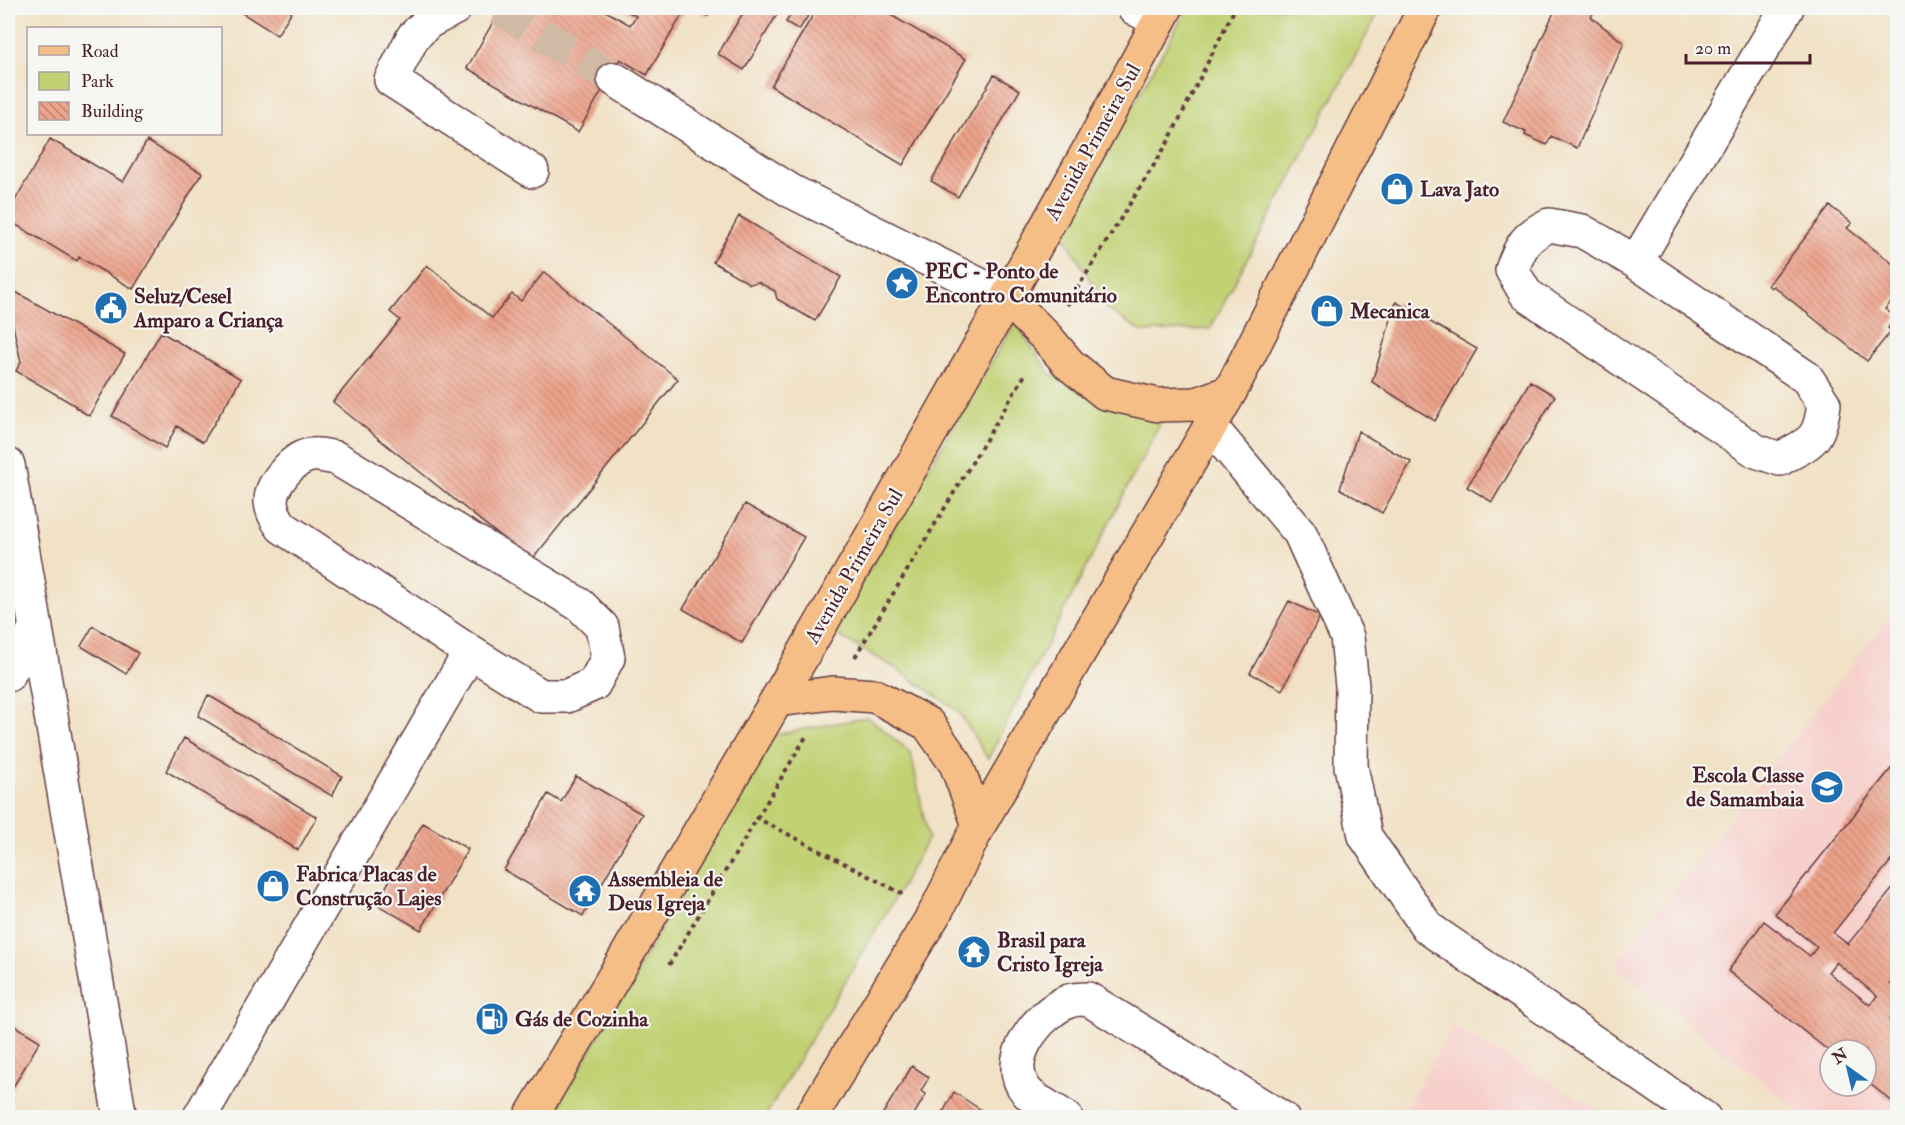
<svg xmlns="http://www.w3.org/2000/svg" width="1905" height="1125" font-family="'IM FELL Double Pica',serif">
	<defs>
		<pattern id="building-back-hatch" width="6" height="6" patternUnits="userSpaceOnUse" patternTransform="scale(1.5)"><rect width="6" height="6" fill="#eca38b"/><path d="M-1 5l2 2M0 0l6 6M5-1l2 2" fill="none" stroke="#c18472"/></pattern>
	</defs>
	<rect width="100%" height="100%" fill="#f6f6f2"/>
	<filter id="ink" filterUnits="userSpaceOnUse"><feTurbulence type="fractalNoise" baseFrequency=".0167" numOctaves="2"/><feDisplacementMap in="SourceGraphic" scale="12" xChannelSelector="R" yChannelSelector="G"/><feConvolveMatrix kernelMatrix="1 2 1 2 8 2 1 2 1" color-interpolation-filters="sRGB"/></filter>
	<filter id="wash" filterUnits="userSpaceOnUse"><feTurbulence type="fractalNoise" baseFrequency=".008" numOctaves="4" result="noise"/><feDisplacementMap in="SourceGraphic" scale="24" xChannelSelector="R" yChannelSelector="G"/><feGaussianBlur stdDeviation="1.35" result="paint"/><feColorMatrix in="noise" values="0 0 0 0 0 0 0 0 0 0 0 0 0 0 0 0 0 1.4 0 .05"/><feComposite in="paint" operator="in"/></filter>
	<g filter="url(#wash)">
		<rect width="100%" height="100%" fill="#f1e1c5"/>
		<path fill="#f7d0cc" fill-rule="evenodd" d="M1897 607V1117H1806L1615 966ZM1830 1050H1866V1086H1830Z
			M1453 1027 1611 1117H1400Z"/>
		<path fill="#c1d173" stroke="#86784f" stroke-width="1.5" d="M1187 8H1381L1210 329 1142 332 1106 308 1063 233Z
			M1015 322 1050 374 1114 402 1167 410 988 759 958 711 897 669 832 632Z
			M868 717 911 753 928 838 896 896 765 1117 551 1118 774 735Z"/>
		<g id="blocks">
			<path fill="url(#building-back-hatch)" fill-rule="evenodd" d="M234 8H294L277 35Z
				M501 8H526L534 12 537 8H600L630 25 636 16 621 8H686L647 75 620 59 578 132 467 68Z
				M693 8H712L708 16Z
				M746 8H781L744 70 718 54Z
				M786 8H813L799 30 786 22 791 14 784 10Z
				M817 8H879L966 59 903 165 771 86Z
				M1556 8H1596L1591 17 1624 43 1577 148 1551 136 1547 145 1525 135 1526 132 1503 122Z
				M994 75 1020 90 958 197 931 181Z
				M50 139 123 182 147 141 202 173 133 289 79 257 77 261 8 220V213Z
				M1830 206 1852 223 1847 228 1898 268V294L1885 309 1896 317 1888 328 1891 331 1867 361 1773 286 1771 288 1768 285Z
				M739 216 841 277 815 321 777 299 775 291 758 282 750 284 713 262Z
				M427 265 492 318 512 294 521 301 544 272 678 379 531 561 333 402 400 320 390 312Z
				M14 291 125 354 89 416 75 407 76 406 16 371 21 362 8 303Z
				M1396 302 1477 349 1435 421 1372 382Z
				M161 332 241 379 203 442 177 426 165 448 112 416Z
				M1530 381 1555 396 1492 502 1467 487Z
				M1358 431 1411 462 1382 513 1340 489Z
				M745 504 804 537 742 643 683 609Z
				M1289 601 1320 616 1282 690 1250 673Z
				M93 626 138 653 126 674 81 646Z
				M208 695 342 776 332 796 198 716Z
				M184 738 317 817 298 850 166 771Z
				M1898 760V852L1833 933 1848 944 1898 882V975L1890 984 1898 990V1012L1896 1010 1889 1020 1898 1027V1097L1893 1102 1866 1081V1050H1830V1052L1728 971 1764 921 1810 956 1817 947 1775 914ZM1836 962 1877 996 1870 1005 1828 972Z
				M576 776 642 814 583 916 504 870 548 794 561 802Z
				M423 823 468 849 421 930 376 904Z
				M8 1022 40 1041 8 1096Z
				M912 1066 929 1077 921 1091 926 1094 912 1118H880Z
				M954 1092 993 1118H940Z"/>
		</g>
	</g>
	<g filter="url(#ink)">
		<use href="#blocks" fill-opacity="0" stroke="#633c42" stroke-width="1.5"/>
		<g fill="none" stroke-linecap="round" stroke-linejoin="round">
			<path stroke="#d0baa6" stroke-width="33" stroke-dasharray="33 16" stroke-linecap="butt" d="M499 8 614 79"/>
			<defs>
				<path id="minor" d="M455 8 428 22 413 37 391 80 532 171
					M1134 8 1158 21
					M614 79 791 191 1008 299
					M1549 225 1582 231 1636 262 1807 378 1824 404C1819 442 1812 441 1780 459L1756 451 1526 294 1512 270C1520 246 1526 236 1549 225Z
					M1636 262 1787 8
					M1210 426 1300 533 1347 637 1352 686 1351 766 1365 836 1428 928 1704 1118
					M8 465 120 1118
					M8 675 35 629
					M199 1118 470 652 282 527C276 519 272 512 271 502 270 484 295 456 312 455 319 454 329 457 336 458L580 605 602 627 608 658 594 684 567 696H541L470 652
					M1066 1118C1055 1110 1035 1101 1027 1092 1000 1060 1039 1013 1069 1001 1075 999 1082 999 1088 999L1282 1118"/>
				<path id="major" d="M1008 299 1047 338 1069 364 1105 393 1158 405 1196 404 1230 392
					M777 700 833 693 875 696 928 724 956 764 979 825
					M530 1118C749 751 964 383 1166 8
					M810 1118 936 911 979 825 1230 392 1425 8"/>
			</defs>
			<use href="#minor" stroke="#633c42" stroke-width="36"/>
			<use href="#major" stroke="#633c42" stroke-width="36"/>
			<path stroke="#633c42" stroke-width="4" stroke-dasharray="4.5 4.5" stroke-linecap="butt" d="M1067 305 1167 144 1235 8
				M855 657 1026 373
				M755 817 903 894
				M669 965 807 735"/>
			<use href="#minor" stroke="#fff" stroke-width="33"/>
			<use href="#major" stroke="#f6be87" stroke-width="33"/>
		</g>
	</g>
	<defs>
		<symbol id="shop-disc" viewBox="-11 -11 22 22"><circle r="9.5" fill="#1f6fb2" stroke="#f6f6f2"/><path d="M-5-2.5h2.3a2.7 3.5 0 0 1 5.4 0H5L5.5 6h-11ZM-1.5-2.5h3a1.5 2.3 0 0 0-3 0Z" fill="#fff"/></symbol>
		<symbol id="sight-disc" viewBox="-11 -11 22 22"><circle r="9.5" fill="#1f6fb2" stroke="#f6f6f2"/><path d="M0-6L1.8-2.2L6-1.7L2.9 1.2L3.7 5.4L0 3.3L-3.7 5.4L-2.9 1.2L-6-1.7L-1.8-2.2Z" fill="#fff"/></symbol>
		<symbol id="civic-disc" viewBox="-11 -11 22 22"><circle r="9.5" fill="#1f6fb2" stroke="#f6f6f2"/><path d="M-.6-6.5H3V-4.5H.6V-3L4-1V1h2V6H-6V1h2V-1L-.6-3ZM-1.2 2.5V6h2.4V2.5Z" fill="#fff"/></symbol>
		<symbol id="school-disc" viewBox="-11 -11 22 22"><circle r="9.5" fill="#1f6fb2" stroke="#f6f6f2"/><path d="M0-5L7-2L0 1L-7-2ZM-4 1L0 2.5L4 1V4Q0 6-4 4Z" fill="#fff"/></symbol>
		<symbol id="temple-disc" viewBox="-11 -11 22 22"><circle r="9.5" fill="#1f6fb2" stroke="#f6f6f2"/><path d="M0-6L5-2H3V0L6.5 2.5H4V6H1.5V3h-3V6H-4V2.5H-6.5L-3 0V-2H-5Z" fill="#fff"/></symbol>
		<symbol id="fuel-disc" viewBox="-11 -11 22 22"><circle r="9.5" fill="#1f6fb2" stroke="#f6f6f2"/><path d="M-5.5-6h7V0h2V4h1.3V-2.5L3-4.5l.8-.8L6-3V5H2.5V1h-1V6h-7ZM-4.2-4.7v3.2H.2V-4.7Z" fill="#fff"/></symbol>
	</defs>
	<g fill-rule="evenodd">
		<use href="#shop-disc" x="1378" y="170" width="38" height="38"/>
		<use href="#sight-disc" x="883" y="264" width="38" height="38"/>
		<use href="#civic-disc" x="92" y="289" width="38" height="38"/>
		<use href="#shop-disc" x="1308" y="292" width="38" height="38"/>
		<use href="#school-disc" x="1808" y="768" width="38" height="38"/>
		<use href="#shop-disc" x="254" y="867" width="38" height="38"/>
		<use href="#temple-disc" x="566" y="872" width="38" height="38"/>
		<use href="#temple-disc" x="955" y="933" width="38" height="38"/>
		<use href="#fuel-disc" x="473" y="1000" width="38" height="38"/>
	</g>
	<g text-anchor="middle" dominant-baseline="central" stroke-width="4.5" stroke-linejoin="round" paint-order="stroke">
		<g font-size="21" fill="#4a1f2b" stroke="#f6f6f2">
			<text transform="translate(1093 142) rotate(-61)">Avenida Primeira Sul</text>
			<text transform="translate(854 566) rotate(-60)">Avenida Primeira Sul</text>
		</g>
		<g font-size="21" font-weight="bold" fill="#4a1f2b" stroke="#f6f6f2" text-anchor="start">
			<text x="1420" y="189">Lava Jato</text>
			<text x="925" y="271">PEC - Ponto de<tspan x="925" dy="24">Encontro Comunitário</tspan></text>
			<text x="134" y="296">Seluz/Cesel<tspan x="134" dy="24">Amparo a Criança</tspan></text>
			<text x="1350" y="311">Mecanica</text>
			<text x="1804" y="775" text-anchor="end">Escola Classe<tspan x="1804" dy="24">de Samambaia</tspan></text>
			<text x="296" y="874">Fabrica Placas de<tspan x="296" dy="24">Construção Lajes</tspan></text>
			<text x="608" y="879">Assembleia de<tspan x="608" dy="24">Deus Igreja</tspan></text>
			<text x="997" y="940">Brasil para<tspan x="997" dy="24">Cristo Igreja</tspan></text>
			<text x="515" y="1019">Gás de Cozinha</text>
		</g>
	</g>
	<rect width="1905" height="1125" fill="none" stroke="#f6f6f2" stroke-width="30"/>
	<rect x="27" y="27" width="195" height="108" fill="#f6f6f2" stroke="#b1a0a2" stroke-width="1.5"/>
	<rect x="39" y="46" width="30" height="9" fill="#f6be87" stroke="#b1a0a2" stroke-width="1.5"/>
	<text x="81" y="57" font-size="18" fill="#4a1f2b">Road</text>
	<rect x="39" y="72" width="30" height="18" fill="#c1d173" stroke="#b1a0a2" stroke-width="1.5"/>
	<text x="81" y="87" font-size="18" fill="#4a1f2b">Park</text>
	<rect x="39" y="102" width="30" height="18" fill="url(#building-back-hatch)" stroke="#b1a0a2" stroke-width="1.5"/>
	<text x="81" y="117" font-size="18" fill="#4a1f2b">Building</text>
	<g transform="translate(1848 1068) rotate(326)"><circle r="28" fill="#f6f6f2" stroke="#b1a0a2" stroke-width="1.5"/>
	<path d="M0-4.5L10 22L0 15L-10 22Z" fill="#1f6fb2"/>
	<text y="-9" font-size="16" font-weight="bold" text-anchor="middle" fill="#4a1f2b">N</text>
	</g>
	<path d="M1686 54v9h124v-9" fill="none" stroke="#4a1f2b" stroke-width="3"/>
	<text x="1695" y="54" font-size="18" fill="#4a1f2b" stroke="#f6f6f2" stroke-width="4.5" paint-order="stroke">20 m</text>
</svg>
